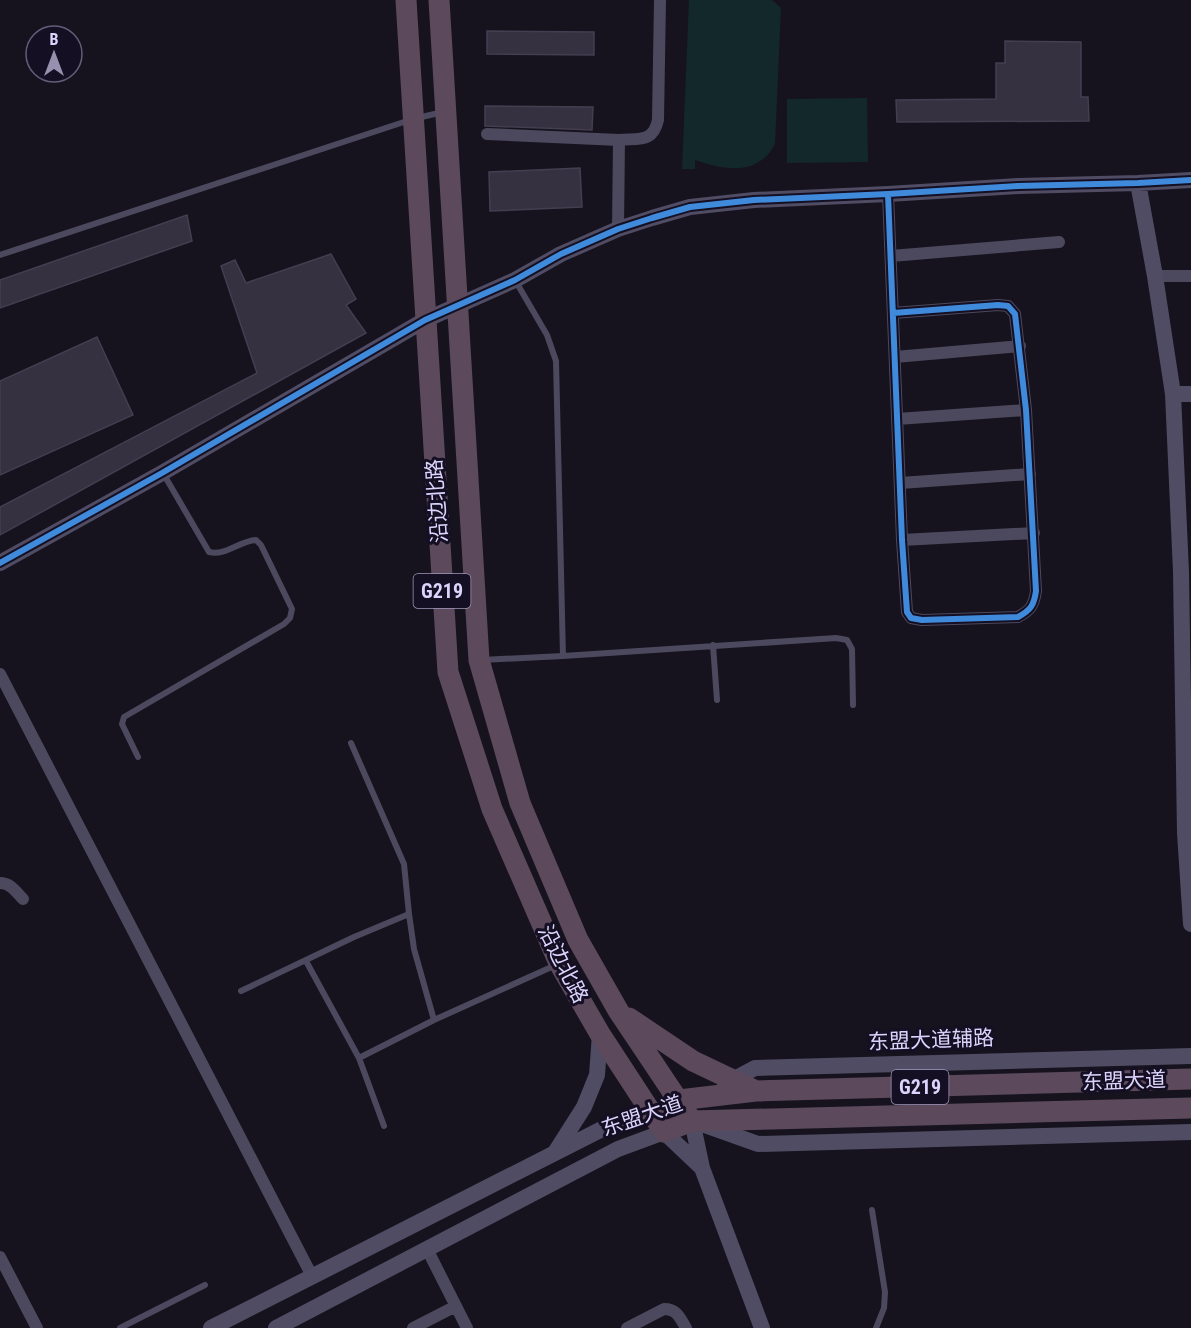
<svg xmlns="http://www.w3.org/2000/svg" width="1191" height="1328" font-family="'Roboto Condensed','Noto Sans SC',sans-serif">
	<rect width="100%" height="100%" fill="#16131e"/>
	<path fill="#13282a" d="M689 0H772L781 8 775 144C772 149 768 156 763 159 743 175 717 167 695 160V169H682Z
		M867 98 868 162 787 163V99Z"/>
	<path fill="#363140" stroke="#433f51" stroke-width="1.5" d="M487 31 594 32V55L487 54Z
		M1005 41 1081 42V97H1088L1089 121 897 122 896 100 996 99V63H1005Z
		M485 106 593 107 592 130 485 126Z
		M580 168 582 207 490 211 489 172Z
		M187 215 192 241 0 308V280Z
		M331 254 356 299 346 305 366 333 0 535V507L257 373 221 266 235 260 246 283Z
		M97 337 133 415 0 475V381Z"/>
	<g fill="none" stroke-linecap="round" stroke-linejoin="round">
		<path stroke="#4c495e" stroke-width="6" d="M0 255 413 119 443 112
			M515 280 547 335 556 361 563 656 836 638 847 640 852 649 853 705
			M713 645 717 700
			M482 660 563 656
			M351 743 404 864 409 914
			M138 757 122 724 124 717 284 624 290 618 292 609 261 545 256 540C239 541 226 556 209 552L163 473
			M306 961 359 1058 384 1126
			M241 991 354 937 409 914 414 949 434 1020
			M359 1058 434 1020 556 965
			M872 1210 885 1292 884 1308 876 1328
			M120 1328 205 1285"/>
		<path stroke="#4c495e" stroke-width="12" d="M487 134 619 140
			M888 194 902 540 907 612 911 618 922 620 1018 617C1031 610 1034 605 1036 591L1026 410 1015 314 1008 306 998 305 893 313
			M618 229 619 140C639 138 653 143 658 120L660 0
			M891 256 1059 242
			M1155 276H1191
			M895 357 1020 346
			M897 419 1026 410
			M900 483 1030 474
			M902 540 1034 533
			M0 674 312 1276
			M0 883C11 883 16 892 23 899
			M427 1249 467 1328
			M0 1257 37 1328
			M413 1328 456 1306
			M627 1328 664 1309C677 1309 680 1318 686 1328"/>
		<path stroke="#504c64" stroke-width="16" d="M1138 183 1155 276 1173 394 1181 572 1185 833 1191 924
			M1173 394H1191
			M0 563 162 473 425 320 515 280 561 254 618 229 652 218 690 207 754 200 888 194 1018 186 1138 183 1191 180
			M725 1084 755 1068 1191 1056
			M699 1123 758 1144 1191 1132
			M556 1151 584 1107 597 1075 600 1034
			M702 1168 762 1328
			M211 1328 606 1127 651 1110
			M276 1328 618 1149 664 1132 702 1168 692 1121"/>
		<path stroke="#5c495c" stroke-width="21" d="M406 0 448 672 492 809 559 963 600 1034 664 1132 692 1121 1191 1108
			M439 0 479 660 520 803 578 940 619 1012 692 1121
			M629 1018 693 1061 756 1091
			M668 1104 679 1100 756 1091 1191 1079"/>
		<defs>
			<path id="cycleway" d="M888 194 902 540 907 612 911 618 922 620 1018 617C1031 610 1034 605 1036 591L1026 410 1015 314 1008 306 998 305 893 313
				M0 563 162 473 425 320 515 280 561 254 618 229 652 218 690 207 754 200 888 194 1018 186 1138 183 1191 180"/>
		</defs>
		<use href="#cycleway" stroke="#140f22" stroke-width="10"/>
		<use href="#cycleway" stroke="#408adc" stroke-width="6"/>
	</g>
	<g text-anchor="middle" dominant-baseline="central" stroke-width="6" stroke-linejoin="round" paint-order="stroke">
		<g fill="#140f22" stroke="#a099bb" stroke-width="1.5">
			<rect x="413.5" y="574" width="57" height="34" rx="4.5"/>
			<rect x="891.5" y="1070" width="57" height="34" rx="4.5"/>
		</g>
		<g font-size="20" font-weight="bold" fill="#dcd4fc">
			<text x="442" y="591">G219</text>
			<text x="920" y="1087">G219</text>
		</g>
		<g font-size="21" fill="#dcd4fc" stroke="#140f22">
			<text transform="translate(437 501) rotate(-94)">沿边北路</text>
			<text transform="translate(563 964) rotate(63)">沿边北路</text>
			<text transform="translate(931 1040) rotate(-2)">东盟大道辅路</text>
			<text transform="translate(1124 1081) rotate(-2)">东盟大道</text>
			<text transform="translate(642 1116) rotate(-19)">东盟大道</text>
		</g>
	</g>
	<g transform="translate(54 54)"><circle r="28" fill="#140f22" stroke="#645e79" stroke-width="1.5"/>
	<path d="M0-4.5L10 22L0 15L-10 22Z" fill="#9790ae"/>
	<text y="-9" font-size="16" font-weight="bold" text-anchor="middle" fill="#dcd4fc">B</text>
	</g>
</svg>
